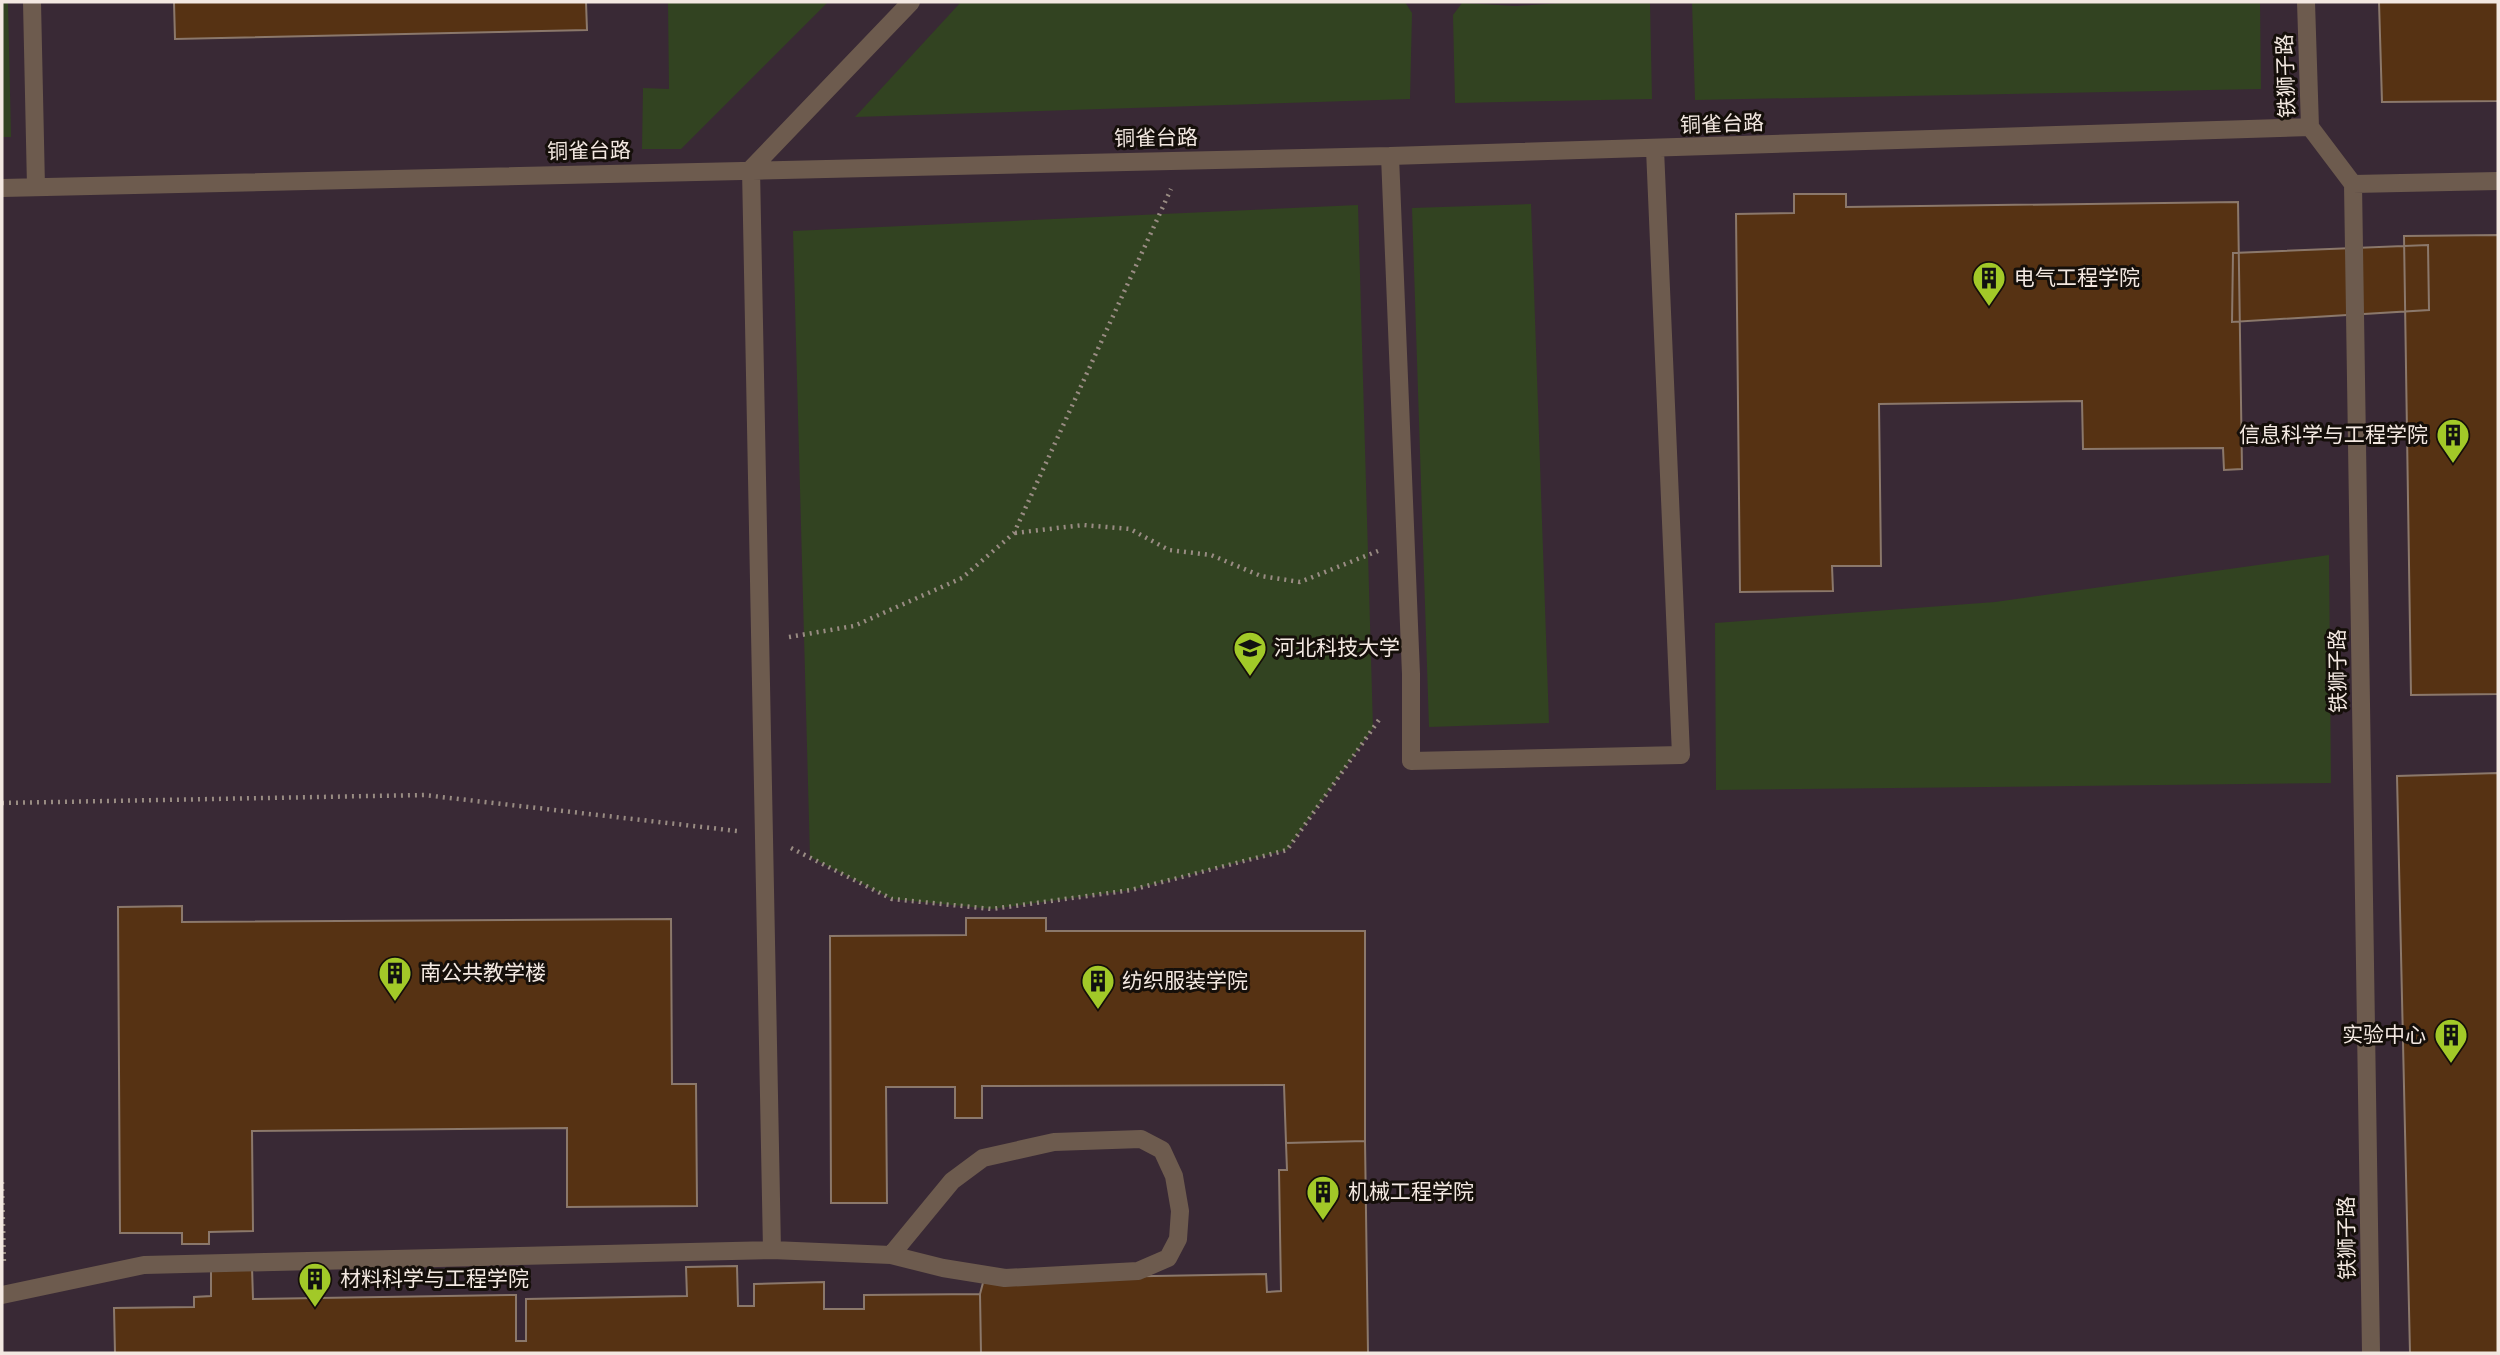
<svg xmlns="http://www.w3.org/2000/svg" width="2500" height="1355" font-family="'Crimson Pro','Noto Sans SC',serif">
	<rect width="100%" height="100%" fill="#332418"/>
	<path fill="#392935" d="M2 2H2498V1353H2Z"/>
	<path fill="#324321" d="M2 2H8L11 137H2Z
		M668 2H828L681 149H642L643 88 669 89Z
		M961 2H1405L1412 13 1410 99 855 117Z
		M1579 2 1650 3 1652 99 1455 103 1453 15 1462 3 1516 6Z
		M1692 2H2260L2261 89 1695 100Z
		M1531 204 1549 723 1429 727 1412 208Z
		M1358 205 1373 728 1287 850 1131 890 992 909 892 899 810 857 793 231Z
		M2329 555 2331 783 1716 790 1715 623 1995 602Z"/>
	<path fill="#563213" stroke="#8b786b" stroke-width="2" d="M174 2H586L587 30 175 39Z
		M2379 2H2498V101L2382 102Z
		M1794 194H1846V207L2238 202 2242 469 2224 470 2223 448 2083 449 2082 401 1879 404 1881 566H1832L1833 591 1740 592 1736 214 1794 213Z
		M2498 235V694L2411 695 2404 236Z
		M2428 245 2429 310 2232 322 2233 253Z
		M2498 773V1353H2410L2397 776Z
		M182 906V922L671 919 672 1084H696L697 1206 567 1207V1128L252 1131 253 1231 209 1232V1244H182V1233H120L118 907Z
		M966 918H1046V931H1365V1141L1286 1143 1284 1085 982 1086V1118H955V1087H886L887 1203H831L830 936 966 935Z
		M1365 1141 1368 1353H981L980 1294 984 1279 1266 1274 1267 1292 1281 1291 1279 1170H1287L1286 1143Z
		M737 1266 738 1306H754V1284L824 1282V1309H864V1295L980 1294 981 1353H115L114 1308 194 1307V1297L211 1296V1268L252 1267 253 1299 516 1295V1341H526V1299L687 1296 686 1267Z"/>
	<g fill="none" stroke-linecap="round" stroke-linejoin="round">
		<path stroke="#998c83" stroke-width="4.5" stroke-dasharray="2 5" stroke-linecap="butt" d="M1015 533 1083 525 1130 529 1169 550 1211 555 1261 576 1300 582 1378 551
			M789 637 854 626 962 578 1014 533 1171 189
			M2 803 424 795 737 831
			M791 848 892 899 992 909 1131 890 1287 850 1381 717
			M2 1182 4 1266"/>
		<path stroke="#6d5b4e" stroke-width="18" d="M32 2 36 187
			M2306 2 2310 127 2353 184 2371 1353
			M1390 156 1411 674V761L1681 755 1655 149
			M2353 184 2498 181
			M2 188 1390 156 2310 127
			M772 1250 751 169 911 2
			M2 1295 144 1265 772 1250 891 1255 943 1268 1005 1278 1138 1271 1168 1258 1178 1239 1180 1211 1174 1176 1162 1150 1141 1139 1054 1142 983 1158 952 1181 891 1255"/>
	</g>
	<defs>
		<symbol id="building-pin" viewBox="-11 -11 22 30"><path d="M0 17L-7.5 6A9.5 9.5 0 1 1 7.5 6Z" fill="#a2c928" stroke="#150f0a"/><path d="M-4-6H4V6H1V3H-1V6H-4ZM-2.5-4.3h1.7v1.8h-1.7ZM.8-4.3h1.7v1.8H.8ZM-2.5-1h1.7V.8h-1.7ZM.8-1h1.7V.8H.8Z" fill="#111"/></symbol>
		<symbol id="university-pin" viewBox="-11 -11 22 30"><path d="M0 17L-7.5 6A9.5 9.5 0 1 1 7.5 6Z" fill="#a2c928" stroke="#150f0a"/><path d="M0-5L7-2L0 1L-7-2ZM-4 1L0 2.5L4 1V4Q0 6-4 4Z" fill="#111"/></symbol>
	</defs>
	<g fill-rule="evenodd">
		<use href="#building-pin" x="1970" y="259" width="38" height="52"/>
		<use href="#building-pin" x="2434" y="416" width="38" height="52"/>
		<use href="#university-pin" x="1231" y="629" width="38" height="52"/>
		<use href="#building-pin" x="376" y="954" width="38" height="52"/>
		<use href="#building-pin" x="1079" y="962" width="38" height="52"/>
		<use href="#building-pin" x="2432" y="1016" width="38" height="52"/>
		<use href="#building-pin" x="1304" y="1173" width="38" height="52"/>
		<use href="#building-pin" x="296" y="1260" width="38" height="52"/>
	</g>
	<g text-anchor="middle" dominant-baseline="central" stroke-width="6" stroke-linejoin="round" paint-order="stroke">
		<g font-size="21" fill="#f3e8e1" stroke="#150f0a">
			<text transform="translate(2286 76) rotate(-92)">铁狮子路</text>
			<text transform="translate(1722 124) rotate(-2)">铜雀台路</text>
			<text transform="translate(1156 138) rotate(-1)">铜雀台路</text>
			<text transform="translate(589 151) rotate(-1)">铜雀台路</text>
			<text transform="translate(2338 671) rotate(-91)">铁狮子路</text>
			<text transform="translate(2347 1238) rotate(-91)">铁狮子路</text>
		</g>
		<g font-size="21" fill="#f3e8e1" stroke="#150f0a" text-anchor="start">
			<text x="2014" y="278">电气工程学院</text>
			<text x="2428" y="435" text-anchor="end">信息科学与工程学院</text>
			<text x="1274" y="648">河北科技大学</text>
			<text x="420" y="973">南公共教学楼</text>
			<text x="1122" y="981">纺织服装学院</text>
			<text x="2426" y="1035" text-anchor="end">实验中心</text>
			<text x="1348" y="1192">机械工程学院</text>
			<text x="340" y="1279">材料科学与工程学院</text>
		</g>
	</g>
	<rect width="2500" height="1355" fill="none" stroke="#f3e8e1" stroke-width="7"/>
</svg>
